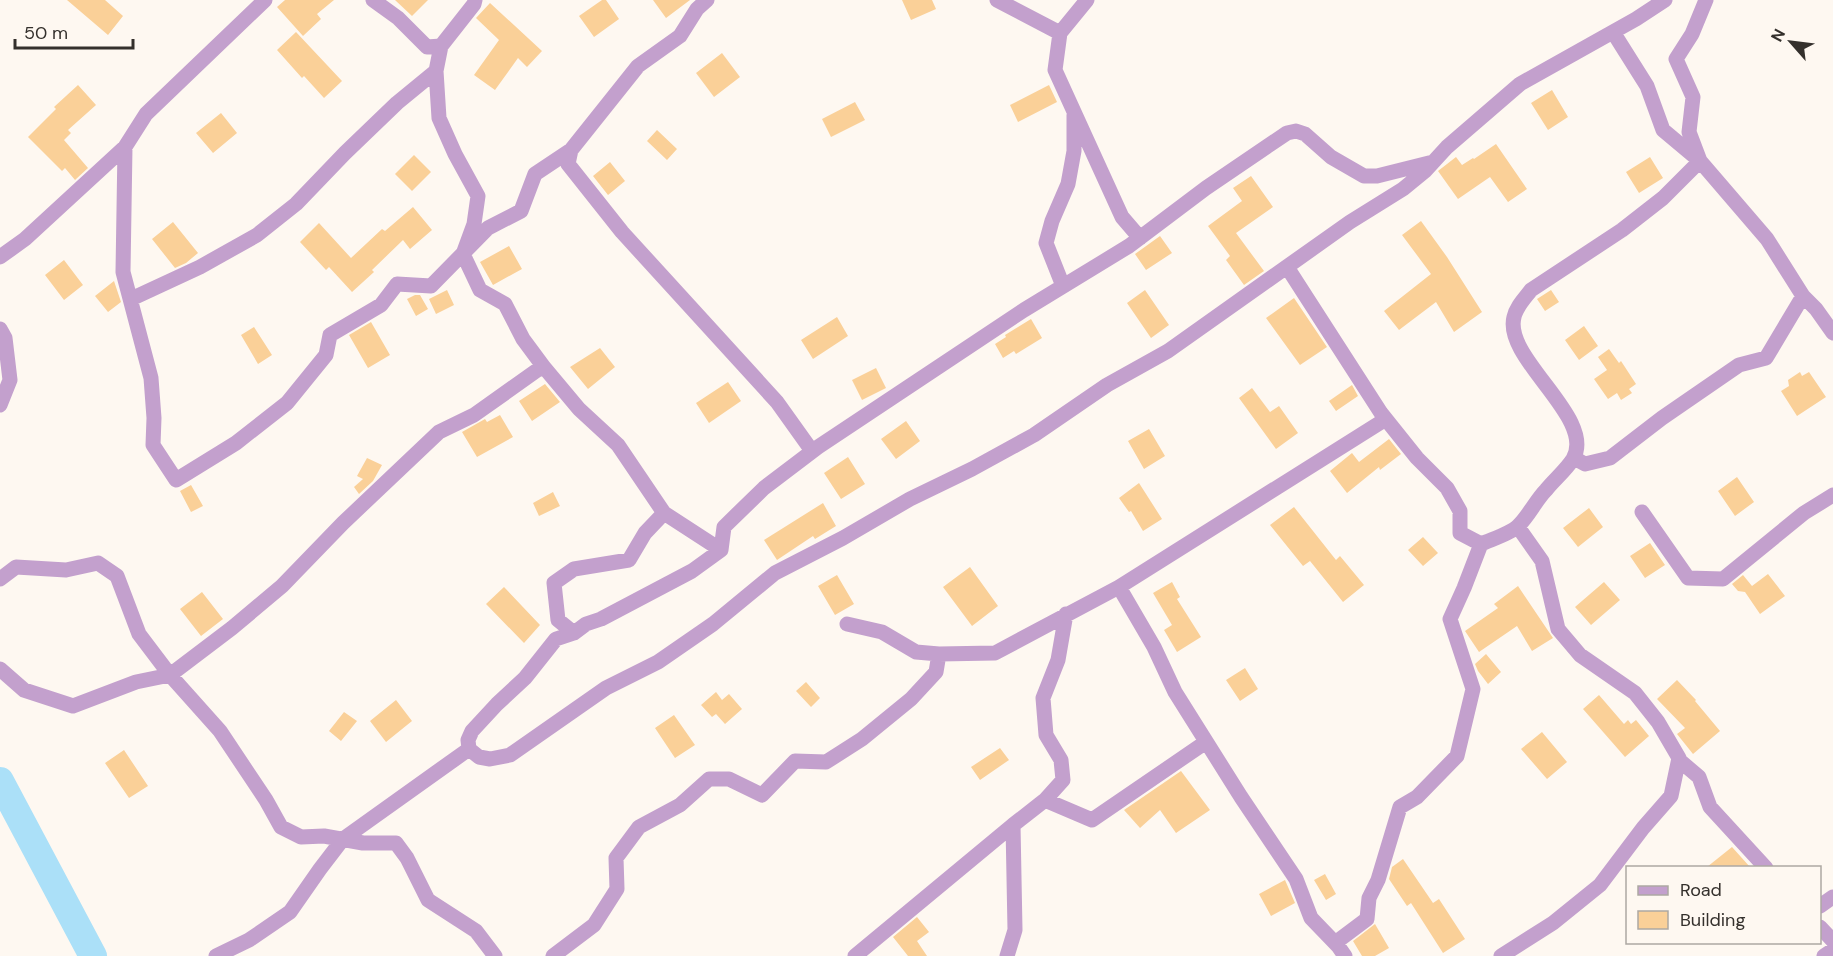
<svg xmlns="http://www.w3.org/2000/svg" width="1833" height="956" font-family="'DM Sans',sans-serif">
	<rect width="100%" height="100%" fill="#fef8f1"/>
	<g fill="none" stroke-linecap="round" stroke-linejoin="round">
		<path stroke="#abe0f8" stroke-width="28" d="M0 781 93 956"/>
	</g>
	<path fill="#fad098" d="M67 0H105L123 16 108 35Z
		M285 0H334L317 14 321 19 303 36 277 7Z
		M395 0H428L412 16Z
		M602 0H606L619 19 594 37 579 16Z
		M653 0H690L666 18Z
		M902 0H932L936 9 911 20Z
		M490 3 542 51 527 67 518 58 495 90 474 75 499 40 476 18Z
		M296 32 342 81 324 98 304 76 302 78 277 50Z
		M722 53 740 77 714 97 696 73Z
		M78 85 96 105 68 130 71 133 64 140 88 168 75 180 65 168 62 171 28 137 56 109 54 107Z
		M1049 85 1057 102 1018 122 1010 105Z
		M1552 90 1568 117 1548 130 1531 103Z
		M855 102 865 120 831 137 822 119Z
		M221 113 237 133 213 153 196 133Z
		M657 130 677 149 667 160 647 141Z
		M1496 144 1527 189 1508 202 1490 177 1458 199 1438 171 1456 157 1462 165 1473 158 1474 159Z
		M414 155 431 172 412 191 395 174Z
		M1650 157 1663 178 1639 193 1626 172Z
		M610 162 625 181 608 195 593 176Z
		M1251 176 1273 207 1236 233 1264 271 1244 285 1226 260 1230 256 1208 226 1242 201 1233 188Z
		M413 207 432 230 410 249 403 240 372 270 374 272 352 292 329 267 326 270 300 242 319 223 351 258 382 229 385 231Z
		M1421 221 1447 257 1482 312 1454 332 1436 302 1399 330 1384 311 1431 274 1402 235Z
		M173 222 198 253 186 263 175 268 152 239Z
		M1160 236 1172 253 1146 270 1135 254Z
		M509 246 522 269 493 285 480 262Z
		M64 260 83 285 64 300 45 275Z
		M114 281 121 302 108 312 95 296Z
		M447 290 454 305 436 314 429 299Z
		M1145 290 1169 325 1151 338 1127 303Z
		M1551 290 1559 302 1545 311 1537 299Z
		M415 295H420L428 309 416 316 407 299Z
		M1294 298 1327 347 1300 365 1266 318Z
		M837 317 848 336 813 359 801 340Z
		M1031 319 1042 338 1016 354 1014 351 1003 358 995 344 1006 337 1005 335Z
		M371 322 390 355 368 368 349 335Z
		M1584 326 1598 346 1579 360 1565 340Z
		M254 327 272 355 258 364 241 335Z
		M600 348 615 367 588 389 570 367Z
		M1609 349 1619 363 1621 361 1636 384 1629 389 1632 393 1621 400 1617 393 1608 399 1594 379 1607 370 1598 357Z
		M876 368 886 388 862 400 852 380Z
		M1800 372 1802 376 1809 372 1826 397 1797 416 1781 391 1789 386 1788 380Z
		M728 382 741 401 709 423 696 403Z
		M545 384 560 402 532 421 519 401Z
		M1352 385 1358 396 1336 411 1329 401Z
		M1252 388 1270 412 1279 406 1298 433 1276 449 1239 398Z
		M500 415 513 437 477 457 462 432 485 419 487 422Z
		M906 421 920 441 896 459 881 439Z
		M1149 429 1165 456 1144 469 1128 441Z
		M1389 439 1401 454 1380 470 1379 467 1347 493 1330 471 1352 453 1359 462Z
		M848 457 865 484 841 499 824 473Z
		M367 458 382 465 373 481 359 494 354 487 363 479 357 476Z
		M1737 477 1754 502 1735 516 1718 491Z
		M1139 483 1162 519 1143 531 1131 511 1129 512 1119 498Z
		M191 485 203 506 191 512 180 491Z
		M553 492 560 506 539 516 533 503Z
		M823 503 836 526 815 539 813 536 777 560 764 540Z
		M1294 507 1336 560 1340 556 1364 585 1343 602 1310 561 1303 566 1270 525Z
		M1589 508 1603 527 1578 547 1563 528Z
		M1423 537 1438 553 1423 566 1408 550Z
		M1650 543 1665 565 1645 578 1630 556Z
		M970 567 998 606 972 626 943 587Z
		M1768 574 1785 596 1760 614 1745 592 1738 591 1732 584 1743 575 1752 586Z
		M837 575 854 604 835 615 818 586Z
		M1172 582 1180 597 1177 599 1201 637 1177 652 1164 630 1172 625 1153 593Z
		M1604 582 1620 600 1591 625 1575 607Z
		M1518 586 1553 638 1532 651 1517 626 1479 652 1465 631 1498 608 1494 604Z
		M504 587 540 625 524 643 486 604Z
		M202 592 223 619 201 636 180 609Z
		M1486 654 1501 672 1488 684 1478 671 1475 664Z
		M1245 668 1258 689 1240 701 1226 680Z
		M1677 680 1696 700 1695 701 1720 731 1693 754 1677 734 1685 728 1657 699Z
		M806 682 820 698 811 707 796 691Z
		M716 692 722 700 729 694 742 709 725 724 716 714 712 717 701 705Z
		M1599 695 1624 724 1628 720 1631 724 1636 720 1649 736 1625 757 1583 709Z
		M396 700 412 721 386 742 370 721Z
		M344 712 357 721 341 741 329 731Z
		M674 715 695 745 675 758 655 728Z
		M1542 732 1567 762 1547 779 1521 749Z
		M1000 748 1009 760 980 780 971 767Z
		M124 750 148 786 129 798 105 763Z
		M1181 771 1210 810 1176 833 1160 810 1140 828 1124 810Z
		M1732 847 1750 867H1707Z
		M1403 859 1433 903 1439 899 1465 939 1443 953 1411 903 1407 906 1389 879 1392 867Z
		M1325 874 1336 894 1326 900 1314 880Z
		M1285 880 1295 903 1271 916 1259 894Z
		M917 917 929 932 917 941 927 956H908L893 937Z
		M1375 924 1389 948 1375 956H1362L1353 941Z"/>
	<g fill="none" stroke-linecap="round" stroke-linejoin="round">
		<path stroke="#c3a0cd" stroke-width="15" d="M373 0 398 18 427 47 441 46
			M707 0 697 9 680 36 638 66 571 150 568 164 622 232 777 402 812 451
			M997 0 1060 33
			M1087 0 1060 33 1055 70 1122 217 1140 238
			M1613 32 1647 86 1663 130 1700 161 1767 239 1803 296 1816 309 1833 333
			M436 71 439 118 455 154 478 196 474 224 463 254 480 290 505 304 523 339 543 366
			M125 147 123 272 151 378 154 418 153 445 176 480 236 443 287 403 326 355 330 335 381 305 397 284 431 286 488 228 521 211 535 174 571 150
			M0 257 25 239 125 147 146 114 265 0
			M1287 267 1381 413 1417 458 1447 488 1460 511V533L1481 544
			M1063 286 1046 243 1052 221 1068 184 1074 151V115
			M131 299 200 267 257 235 296 204 345 153 397 103 436 71 441 46 474 4 475 0
			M0 329 5 338 10 380 0 405
			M1574 458 1585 464 1610 458 1662 418 1739 365 1766 358 1803 296
			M1642 512 1688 578 1723 579 1804 513 1833 495
			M0 579 16 567 66 570 98 563 117 576 139 634 170 675 232 628 282 586 343 523 439 432 474 415 543 366 579 409 618 445 664 513 721 550
			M1119 587 1154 647 1175 692 1241 797 1296 879 1311 918 1338 946 1345 956
			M847 624 882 632 916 652 939 654 995 653 1119 587 1386 419
			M574 633 558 620 554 583 574 569 629 560 645 533 664 513
			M0 669 24 690 73 706 136 682 170 675 220 731 266 800 281 827 301 837 324 836 363 843H396L407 858 428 900 476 931 495 956
			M469 749 479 757 490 759 510 755 606 688 658 662 713 624 775 573 843 538 910 499 972 469 1034 435 1107 385 1168 351 1350 222 1403 189 1425 171 1447 147 1520 84 1636 19 1665 0
			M469 749 468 740 472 731 497 704 525 678 556 639 574 633 586 624 601 619 692 571 721 550 724 527 764 488 818 447 1024 310 1129 246 1206 188 1287 133 1296 131 1305 134 1331 157 1364 176H1377L1433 162
			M1679 760 1699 777 1710 807 1766 868
			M1045 800 1092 820 1206 742
			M1820 906 1833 897
			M1820 927 1833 941
			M1335 943 1367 919 1369 898 1378 880 1400 807 1417 797 1457 756 1473 689 1450 619 1464 588 1481 544C1492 539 1510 534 1518 526 1528 517 1536 500 1546 490 1554 480 1566 470 1573 459 1597 418 1503 359 1514 317 1516 307 1525 298 1531 290L1622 230 1663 198 1700 161 1689 132 1693 97 1676 59 1692 34 1706 0
			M216 956 249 940 290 912 320 869 343 839 469 749
			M553 956 594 925 617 889 616 858 639 827 680 805 709 779H729L762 795 795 761 826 762 862 739 911 699 936 672 939 654
			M855 956 1013 825
			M1007 956 1015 930 1013 825 1045 800 1063 780 1061 760 1046 735 1043 698 1058 660 1066 614
			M1501 956 1553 923 1600 885 1643 828 1671 796 1679 758 1658 722 1635 693 1580 655 1558 629 1542 561 1518 527
			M1824 956 1833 950"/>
	</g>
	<rect x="1626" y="866" width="195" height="78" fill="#fef8f1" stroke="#ada8a2" stroke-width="1.5"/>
	<rect x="1638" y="886" width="30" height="9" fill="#c3a0cd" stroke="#ada8a2" stroke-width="1.5"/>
	<text x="1680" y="896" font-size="18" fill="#34302c">Road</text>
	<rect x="1638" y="911" width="30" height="18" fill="#fad098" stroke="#ada8a2" stroke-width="1.5"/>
	<text x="1680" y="926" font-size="18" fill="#34302c">Building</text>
	<g transform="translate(1791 42) rotate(298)" stroke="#fef8f1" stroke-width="4.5" paint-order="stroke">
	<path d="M0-4.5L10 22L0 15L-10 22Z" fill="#34302c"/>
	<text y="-9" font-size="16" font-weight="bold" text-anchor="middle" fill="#34302c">N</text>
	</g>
	<path d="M15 39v9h118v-9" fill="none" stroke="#34302c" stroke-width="3"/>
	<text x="24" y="39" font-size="18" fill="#34302c" stroke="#fef8f1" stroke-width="4.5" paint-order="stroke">50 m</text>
</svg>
